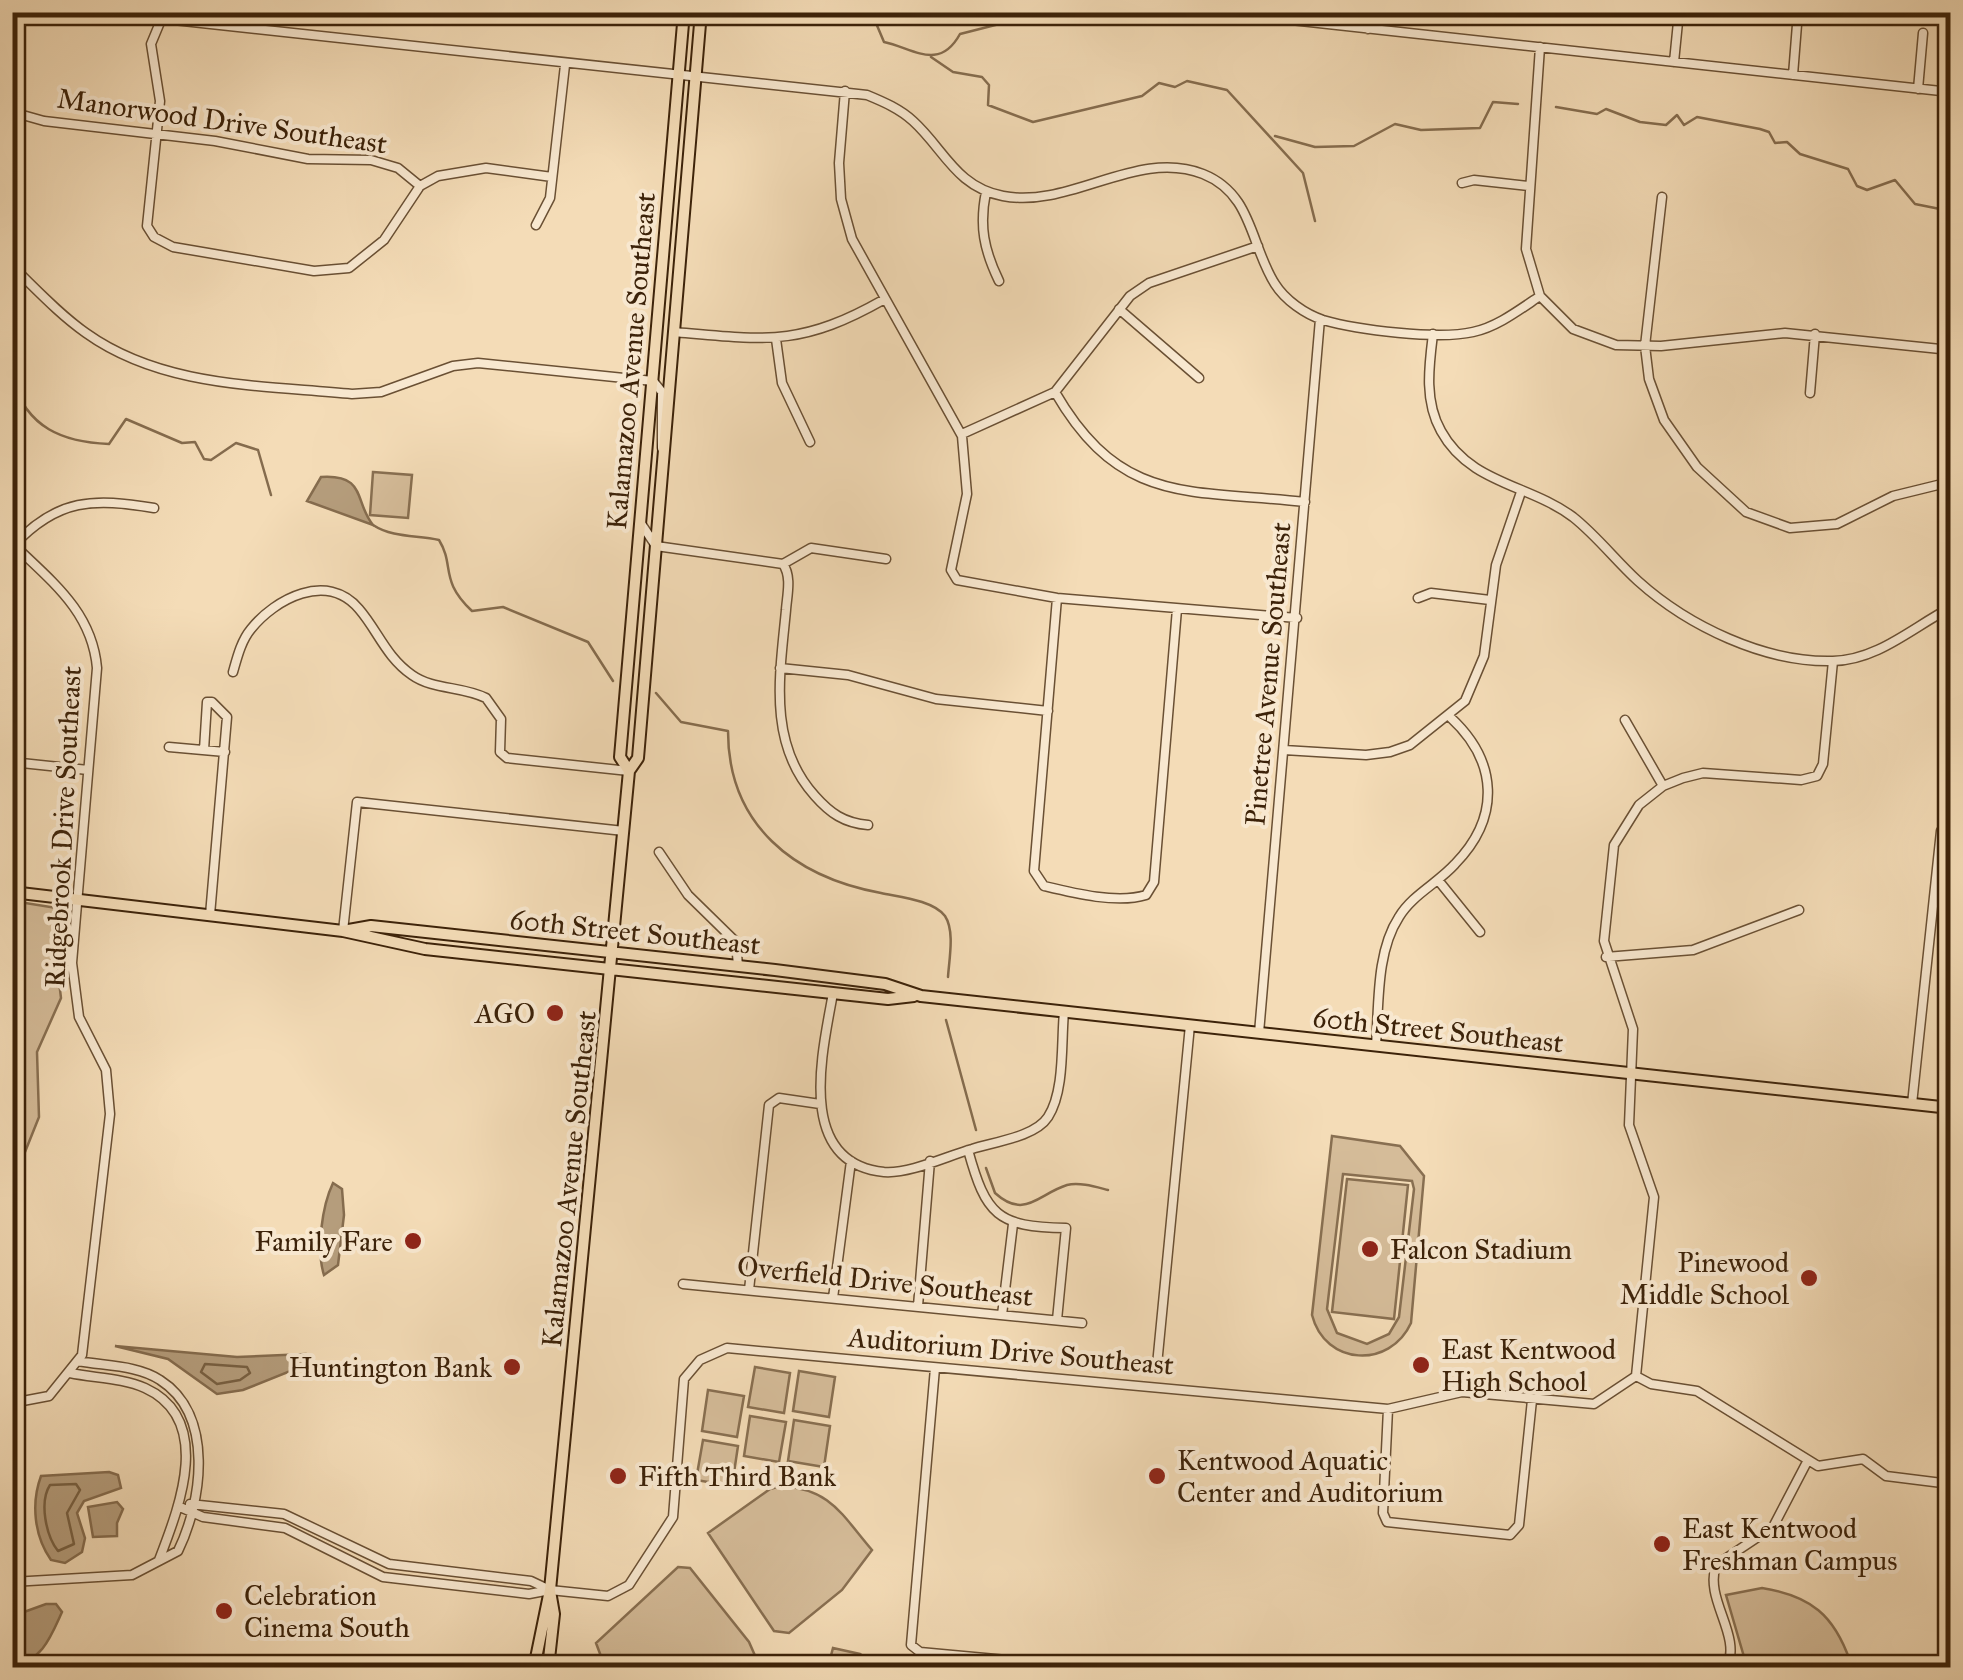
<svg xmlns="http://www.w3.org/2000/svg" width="1963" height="1680" font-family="'IM FELL Great Primer',serif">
	<rect width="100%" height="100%" fill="#f4dcb7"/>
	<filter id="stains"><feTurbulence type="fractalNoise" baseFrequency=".002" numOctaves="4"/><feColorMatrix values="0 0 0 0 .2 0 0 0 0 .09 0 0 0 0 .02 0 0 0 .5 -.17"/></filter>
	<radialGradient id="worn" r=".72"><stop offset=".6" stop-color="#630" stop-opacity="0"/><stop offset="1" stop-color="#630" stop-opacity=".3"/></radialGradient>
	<path fill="#d5bc99" stroke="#886f51" stroke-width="2.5" fill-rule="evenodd" d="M373 472 412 475 408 518 370 515Z
		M13 901 63 909 58 973 61 998 37 1052 39 1117 25 1152 13 1157Z
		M1332 1136 1400 1146 1424 1176 1411 1323C1390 1369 1325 1366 1312 1315ZM1343 1174 1412 1181 1414 1189 1399 1317 1389 1334 1367 1344 1337 1333 1327 1309Z
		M1347 1179 1408 1185 1394 1319 1332 1312Z
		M755 1367 790 1373 784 1413 748 1407Z
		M799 1371 835 1377 829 1417 793 1411Z
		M708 1390 744 1396 737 1437 702 1431Z
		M750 1416 786 1422 779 1462 744 1456Z
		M794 1420 830 1426 824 1467 788 1461Z
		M703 1440 738 1446 732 1486 696 1480Z
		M781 1486C831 1489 841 1514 872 1550L842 1590 789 1633 774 1631 708 1533 770 1489Z
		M678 1567 690 1568 749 1642 760 1667H605L596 1643Z
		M1762 1588C1811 1596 1834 1615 1850 1661L1830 1667H1747L1726 1595Z
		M833 1648 860 1654 879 1667H828Z"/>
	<path fill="#b59d7c" stroke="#856c4e" stroke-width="2.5" d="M321 477C367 474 354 502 373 525L307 501Z
		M333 1183 342 1189 344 1215 338 1265 324 1275C316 1250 322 1206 333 1183Z
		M115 1346 237 1357 306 1354 313 1362 243 1390 217 1394 168 1359Z
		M109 1472 118 1475 121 1488 84 1501 77 1513 85 1538 82 1552 65 1563 51 1560C34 1536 31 1503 41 1476Z
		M117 1502 123 1509 117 1523V1536L93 1537 88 1507Z
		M46 1604H56L62 1612C51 1636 42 1662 13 1664V1616Z"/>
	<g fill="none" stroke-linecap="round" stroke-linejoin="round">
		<path stroke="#786042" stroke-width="2.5" d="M205 1364 247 1367 250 1373 240 1380 217 1384 201 1372Z
			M76 1484 80 1490 67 1513 74 1544 58 1551C46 1536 39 1502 50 1485Z"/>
		<path stroke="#856c4e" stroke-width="2.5" d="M839 12 873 16 884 42C913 48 939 72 960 34L1015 20 1024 12
			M931 57 953 72 982 77 989 85 988 105 1033 122 1142 96 1159 83 1175 87 1187 81 1227 90 1303 173 1315 221
			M1556 107 1597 114 1606 109 1640 122 1666 125 1677 115 1684 125 1697 117 1760 129 1769 132 1775 143 1787 142 1800 154 1848 169 1857 186 1867 190 1895 180 1915 204 1950 211
			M1275 136 1315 147 1354 146 1395 124 1421 130 1480 128 1493 102 1518 104
			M12 380C28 428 62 442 109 444L126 419 182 443 195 442 204 459 211 460 236 443 258 450 271 495
			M373 525C393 538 416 535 439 540 455 566 439 580 472 611L503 607 588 642 613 681
			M656 693 681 722 728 731C728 825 794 877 881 893 899 897 933 900 945 916 955 931 949 960 948 977
			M946 1020 976 1130
			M986 1168 995 1193C1025 1220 1038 1194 1067 1185 1080 1182 1096 1187 1108 1190"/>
		<defs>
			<path id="minor" d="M100 12 867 95C884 102 900 109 913 121 944 149 956 187 1003 196 1071 209 1137 148 1203 174 1253 194 1250 245 1275 284 1285 300 1305 314 1323 320 1358 330 1438 340 1473 332 1497 327 1519 310 1540 296
				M1218 12 1950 92
				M161 20 151 44 160 101 147 226 154 237 173 247 314 271 349 268 384 240 420 186 438 176 486 168 552 177
				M1368 29 1370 12
				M1540 47 1526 249 1540 296 1573 329 1616 345 1661 346 1785 333 1950 350
				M1674 62 1679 12
				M1793 75 1798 12
				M1918 89 1923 33
				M845 91 839 163 841 199 852 239 962 436 967 494 951 570 957 580 1057 598 1297 618
				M12 112 44 121 215 141 308 159 371 160 398 168 420 186
				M1462 183 1474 180 1528 186
				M986 192C979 226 984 250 999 281
				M1662 197 1645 346 1649 379 1664 420 1697 467 1746 512 1790 528 1837 524 1893 496 1950 482
				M536 225 550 198 565 65
				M12 266C36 289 59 314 86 333 163 388 262 385 352 394L381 392 453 366 478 363 653 381 662 392V448
				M1119 309 1199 378
				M674 332C765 340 800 347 883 300
				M1433 334C1429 366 1424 401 1441 431 1470 484 1529 484 1573 517 1597 536 1616 561 1638 581 1688 626 1765 663 1833 661 1878 660 1913 627 1950 608
				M776 339 782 383 810 442
				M1055 392C1121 506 1189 489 1305 502
				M1810 393 1815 334
				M962 434 1055 392 1130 296 1149 283 1258 246
				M642 525 656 546 783 564
				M12 543C51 581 92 611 97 668L72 963 79 1017 106 1070 110 1114 82 1355 49 1396 12 1403
				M14 545C58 498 94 498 154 508
				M783 564C792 577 787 595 786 610 780 674 767 743 815 796 830 813 844 823 868 825
				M783 564 811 548 886 559
				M1057 598 1034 871 1044 886C1073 893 1117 904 1146 895L1154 882 1177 609
				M1418 598 1431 593 1490 600
				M780 668 848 675 936 699 1048 711
				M233 672C237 658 241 641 251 629 275 599 327 571 359 609 378 631 386 657 412 675 433 690 462 686 486 698L501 719 500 752 507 758 629 771
				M1625 720 1663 786
				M169 747 225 752
				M204 750 207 702H212L227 717 210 915
				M1284 750 1366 755 1390 752 1410 745 1465 701 1484 656 1496 565 1521 492
				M12 762 88 770
				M659 852 688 895 736 942 738 966
				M1438 880 1480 932
				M343 931 357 802 624 831
				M1606 957 1693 950 1799 910
				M833 993C823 1050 794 1163 884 1172 910 1174 947 1156 972 1149 994 1142 1035 1137 1048 1117 1065 1091 1061 1042 1064 1012
				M1259 1033 1320 319
				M1376 1045C1379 1005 1376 952 1399 917 1412 895 1438 883 1455 864 1501 817 1498 761 1450 717
				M1912 1104 1941 831 1950 818
				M968 1150C986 1215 997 1227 1066 1228L1057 1320
				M683 1284 1082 1323
				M749 1290 769 1105 779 1098 820 1104
				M833 1298 851 1161
				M918 1306 930 1161
				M1002 1315 1013 1224
				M1157 1365 1190 1025
				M935 1368 911 1645 920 1652 1093 1668
				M70 1373C94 1378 123 1378 145 1388 215 1420 178 1510 159 1560
				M1636 1376 1654 1197 1629 1125 1633 1029 1604 941 1614 845 1639 805 1663 786 1683 778 1703 773 1801 780 1817 776 1823 764 1833 661
				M1636 1376 1651 1384 1697 1391 1818 1466 1863 1459 1886 1476 1950 1484
				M1388 1409 1383 1513 1387 1522 1510 1535 1519 1525 1532 1400
				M190 1504 284 1514 389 1564 531 1581 550 1590
				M180 1507 203 1517 285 1528 383 1577 529 1594 550 1590 608 1596 629 1585 673 1517 684 1379 700 1360 727 1348 1388 1409 1462 1392 1594 1404 1636 1376
				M12 1582 132 1575 178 1551C202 1502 215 1415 160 1380 138 1365 104 1366 78 1361
				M1133 1668 1163 1663 1209 1668
				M1727 1668C1742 1634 1704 1600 1716 1565L1773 1527 1808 1460"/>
			<path id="major" d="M629 771 620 757 684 12
				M12 892 343 931 425 949 888 999 914 996
				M343 931 371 926 775 970 885 984 921 996 1950 1108
				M534 1668 550 1590 629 771 638 758 701 12
				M548 1668 554 1614 550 1591"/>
		</defs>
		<use href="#minor" stroke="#6a5034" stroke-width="11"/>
		<use href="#major" stroke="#3c2209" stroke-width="14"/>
		<use href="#minor" stroke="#f8e8d0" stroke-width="8"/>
		<use href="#major" stroke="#f4dcb7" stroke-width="10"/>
	</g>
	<g fill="#8f2418" stroke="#f8e8d0" stroke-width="4">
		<circle cx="555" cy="1013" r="10"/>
		<circle cx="413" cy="1241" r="10"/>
		<circle cx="1370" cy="1249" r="10"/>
		<circle cx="1809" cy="1278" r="10"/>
		<circle cx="1421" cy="1365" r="10"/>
		<circle cx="512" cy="1367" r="10"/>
		<circle cx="618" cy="1476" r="10"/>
		<circle cx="1157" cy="1476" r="10"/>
		<circle cx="1662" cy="1544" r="10"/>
		<circle cx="224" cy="1611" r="10"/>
	</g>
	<g text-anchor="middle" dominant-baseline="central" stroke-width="8" stroke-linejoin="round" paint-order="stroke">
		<g font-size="28" fill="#3c2209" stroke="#f8e8d0">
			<text transform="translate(222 121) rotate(8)">Manorwood Drive Southeast</text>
			<text transform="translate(631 361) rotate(-85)">Kalamazoo Avenue Southeast</text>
			<text transform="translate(1268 674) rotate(-85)">Pinetree Avenue Southeast</text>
			<text transform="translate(63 827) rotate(-87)">Ridgebrook Drive Southeast</text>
			<text transform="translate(635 932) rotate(6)">60th Street Southeast</text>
			<text transform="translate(1438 1030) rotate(6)">60th Street Southeast</text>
			<text transform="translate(569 1179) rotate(-84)">Kalamazoo Avenue Southeast</text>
			<text transform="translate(885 1281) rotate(6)">Overfield Drive Southeast</text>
			<text transform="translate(1011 1351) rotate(5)">Auditorium Drive Southeast</text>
		</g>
		<g font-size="28" fill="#3c2209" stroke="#f8e8d0" text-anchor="start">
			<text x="535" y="1013" text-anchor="end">AGO</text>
			<text x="393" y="1241" text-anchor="end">Family Fare</text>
			<text x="1390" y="1249">Falcon Stadium</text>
			<text x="1789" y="1262" text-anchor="end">Pinewood<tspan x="1789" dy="32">Middle School</tspan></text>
			<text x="1441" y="1349">East Kentwood<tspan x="1441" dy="32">High School</tspan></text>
			<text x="492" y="1367" text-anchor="end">Huntington Bank</text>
			<text x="1177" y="1460">Kentwood Aquatic<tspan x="1177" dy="32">Center and Auditorium</tspan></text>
			<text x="638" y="1476">Fifth Third Bank</text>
			<text x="1682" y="1528">East Kentwood<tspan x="1682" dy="32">Freshman Campus</tspan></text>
			<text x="244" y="1595">Celebration<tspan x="244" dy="32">Cinema South</tspan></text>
		</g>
	</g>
	<rect width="1963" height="1680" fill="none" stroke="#f4dcb7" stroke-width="50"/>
	<rect x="15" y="15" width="1933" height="1650" fill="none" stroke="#3c2209" stroke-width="5"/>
	<rect x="25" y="25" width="1913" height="1630" fill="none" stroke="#3c2209" stroke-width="2.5"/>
	<rect width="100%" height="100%" filter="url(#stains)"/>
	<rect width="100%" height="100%" fill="url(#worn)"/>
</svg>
